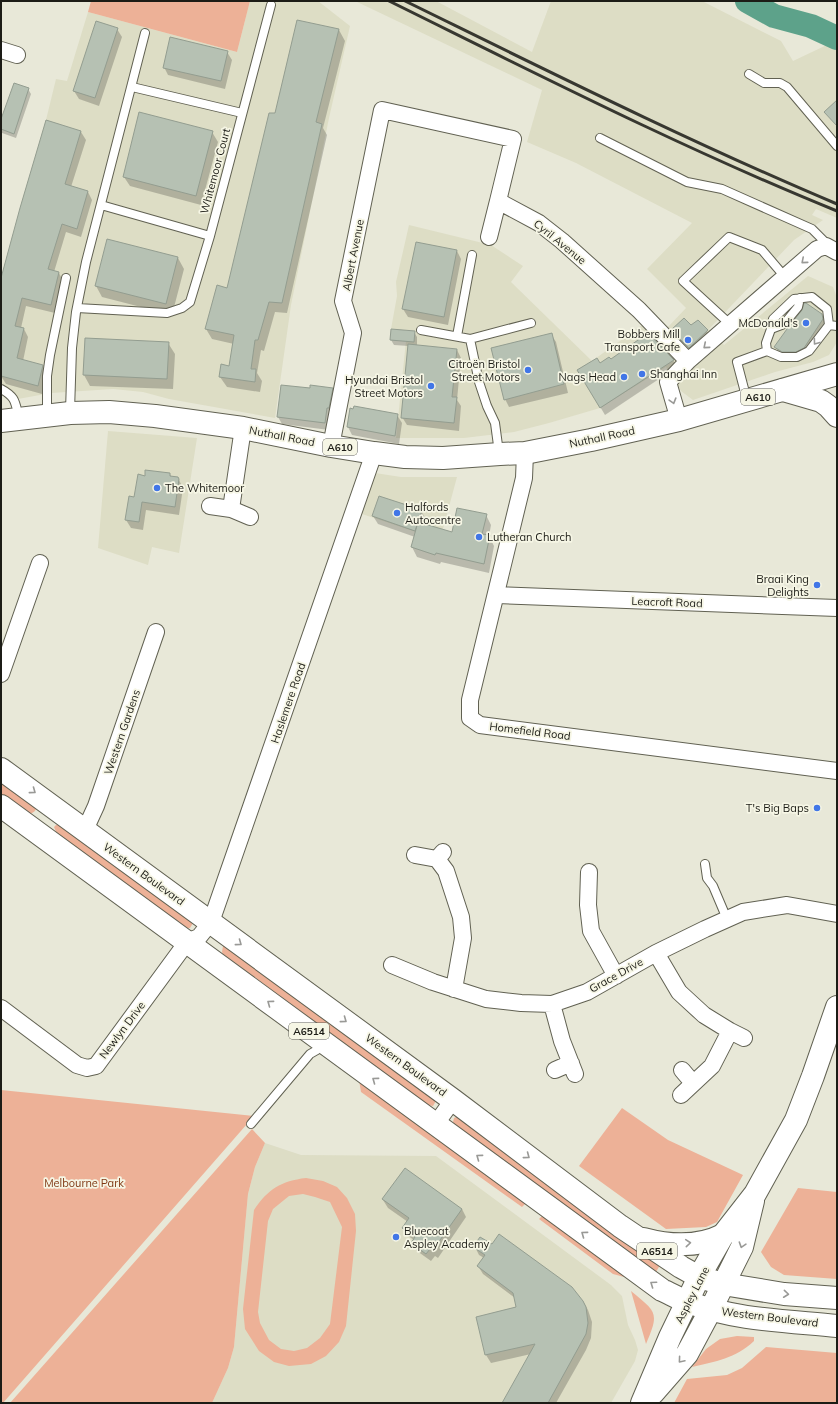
<svg xmlns="http://www.w3.org/2000/svg" width="838" height="1404" font-family="Mulish,sans-serif">
	<rect width="100%" height="100%" fill="#e8e8d8"/>
	<path fill="#ddddc5" d="M250 1H318L350 26 329 118 291 305 275 418 169 399 143 392 113 389 51 393 18 399 13 392 1 385V278L20 208 46 120 56 79 67 81 88 12 237 52Z
		M355 1H436L532 52 551 1H702L781 41 793 61 831 43 837 46V218L816 209 812 215 823 220 794 240 709 329 724 345 808 276 833 287 836 295 837 342 829 355 813 362 775 372 693 400 681 391 666 367 600 408 549 423 514 432 464 438H396L406 341 391 329 397 296 396 282 409 225 491 245 523 266 511 282 592 361 656 315 668 327 686 308 647 269 692 223 576 163 527 142 542 90Z
		M108 431 197 438 179 553 152 547 148 565 98 548Z
		M375 473 401 477H457L440 540 362 514Z
		M265 1143 301 1155 436 1156 611 1285 622 1296 628 1325 635 1340 638 1350 635 1361 611 1403H212L228 1368 234 1347 248 1194 255 1167Z"/>
	<path fill="#edb197" fill-rule="evenodd" d="M91 1H250L237 52 88 12Z
		M1 778 37 807C35 812 33 813 28 814L1 794Z
		M62 824 193 923 190 928H187L57 834 54 827 56 825Z
		M227 945 437 1099 433 1106 428 1105 223 954 222 952 223 946Z
		M359 1080 526 1203 522 1207 361 1092Z
		M1 1090 254 1116 3 1403H1Z
		M622 1108 668 1140 743 1175 717 1222 706 1227 666 1229 579 1166Z
		M458 1116 660 1265 656 1272 455 1126 453 1122 454 1118Z
		M252 1129 265 1143 255 1167 248 1194 234 1347 228 1368 212 1403H10Z
		M306 1178 323 1181 337 1187 347 1198 355 1214 356 1231 346 1326 339 1342 326 1356 311 1364 289 1366 274 1362 259 1351 245 1329 243 1309 254 1210C268 1189 281 1181 306 1178ZM303 1194 315 1197 330 1202 342 1227 330 1324 320 1338 307 1348 294 1351 281 1349 269 1340 260 1323 258 1312 268 1221 273 1209 289 1196Z
		M798 1188 837 1192V1279L784 1275 771 1267 761 1252Z
		M543 1215 625 1275 624 1277 613 1274 539 1219Z
		M631 1291C656 1312 660 1312 646 1344Z
		M737 1336 754 1337V1341C735 1359 716 1361 692 1367L706 1349 720 1339Z
		M766 1347 837 1353V1403H674L687 1379 727 1375 742 1368Z"/>
	<path fill="#0003" d="M117 29 122 37 99 106 79 99 74 91Z
		M339 30 345 41 323 128 327 135 287 313 275 312 264 351 261 350 257 373 262 381 260 392 227 387 220 377 230 367 234 344 212 339 206 329 228 289 276 114Z
		M227 52 232 60 225 89 168 75 164 67Z
		M28 89 31 94 16 138 2 133 1 122Z
		M81 132 86 140 71 187 88 192 92 200 81 237 66 232 54 272 59 273 63 281 55 313 26 306 21 328 24 329 28 337 23 361 42 366 47 374 42 394 6 384 1 376V282Z
		M212 132 218 142 201 205 130 186 124 177Z
		M457 251 461 259 448 325 408 317 403 309Z
		M178 258 184 269 172 315 102 297 96 286Z
		M821 314 826 323 808 356 780 355 776 347Z
		M691 327 707 331 710 336 692 352 676 335 673 330Z
		M414 332 417 337V346L457 350 461 358 457 400 461 406 459 431 407 425 402 417 409 346 394 345 391 340Z
		M551 334 556 342 568 393 509 407 505 399Z
		M86 339 168 343 175 354 173 389 90 386 84 375Z
		M610 360H673L677 367 605 415 583 378 600 364Z
		M311 389H332L336 396 329 430 282 424 278 417Z
		M397 415 402 423 399 444 352 435 348 427Z
		M170 474 171 477 178 478 183 488 179 515 146 510 143 530 131 528 126 520 130 497 135 498 145 477Z
		M421 511 426 519 424 525 453 533 486 515 491 525 489 536 494 546 489 573 441 562 440 564 417 557 412 547 415 537 378 524 373 516Z
		M383 1200 462 1209 466 1217 438 1258 435 1256 431 1261 417 1251 412 1243 414 1240 408 1236 403 1228 408 1222 388 1208Z
		M475 1247 583 1301 588 1310 592 1322 591 1338 586 1350 556 1403H504L531 1354 491 1363 486 1355 478 1318 517 1307 515 1298 483 1274 478 1266 484 1258 479 1255Z"/>
	<g fill="none" stroke-linecap="round" stroke-linejoin="round">
		<path stroke="#5da28a" stroke-width="24" d="M747 1 774 16 811 26 837 38"/>
	</g>
	<path fill="#b6c1b3" stroke="#939d90" d="M297 20 339 29 316 122 322 124 282 303 269 302 258 340H255L251 369H256L255 382 219 377 221 364 229 366 234 335 205 329 217 285 227 288 269 113H275Z
		M96 21 118 28 95 98 73 91Z
		M170 37 228 51 221 81 163 68Z
		M14 83 29 88 14 134 1 129V119Z
		M837 100V126L824 112Z
		M139 112 213 131 196 196 123 177Z
		M46 120 81 131 65 184 88 191 77 229 62 224 48 269 59 272 51 305 22 298 15 326 24 328 17 358 43 365 38 386 1 376V278L20 208Z
		M107 239 178 257 166 304 95 286Z
		M416 242 457 250 444 317 402 309Z
		M804 303H806L822 314 823 319 804 348 796 352H782L779 350 774 347 787 329 802 310Z
		M684 318 691 325 698 320 708 330 689 348 671 330Z
		M391 329 415 331 414 342 390 340Z
		M552 333 564 384 504 400 491 348Z
		M648 333 674 360 600 408 577 370 597 358 600 363 609 357 611 359Z
		M85 338 169 342 167 379 83 375Z
		M408 344 457 349 452 397H457L454 423 401 418Z
		M281 385 310 388V385L333 388 329 408H327L325 423 277 417Z
		M354 406 398 414 395 436 347 427 350 408 353 409Z
		M145 470 170 473V476L178 477 179 479 175 507 142 502 139 522 125 520 129 496 134 497 138 474 145 476Z
		M379 496 422 510 415 531 372 516Z
		M457 508 487 514 482 534 490 535 484 564 436 553 435 555 411 547 418 522 452 532Z
		M405 1168 462 1209 433 1250 430 1249 426 1254 411 1243 415 1237 402 1228 409 1218 382 1199Z
		M499 1234 572 1287 583 1301 586 1307 588 1323 586 1334 548 1403H502L535 1344 485 1355 476 1317 516 1307 513 1293 477 1266 485 1255 473 1247 480 1237 492 1244Z"/>
	<g fill="none" stroke-linecap="round" stroke-linejoin="round">
		<defs>
			<path id="service" d="M749 74 764 83H780L787 87 837 146
				M132 87 242 113
				M600 138 687 182 722 189 812 229 829 246
				M101 205 210 236
				M77 308 167 313 182 308 190 302 210 236 271 5
				M731 325 683 281 729 237 762 250 785 277
				M829 325 837 326
				M771 329 784 324 798 307 800 298
				M421 330 470 339 531 323
				M457 336 472 255
				M470 339 479 382 487 406 495 423 499 453
				M1 389C16 397 15 402 19 418
				M747 400 737 362 767 351 781 357H797L809 351 829 325 827 309 812 297 794 299 773 319 771 329 766 343 767 351
				M70 411 72 348 76 312 86 262 145 33
				M47 415V376L50 355 66 278
				M705 864 707 878 713 886 727 919
				M251 1124 310 1054 317 1050 322 1042"/>
			<path id="minor" d="M1 50 17 55
				M489 237 498 201
				M679 420 668 382 688 361 817 249 826 246 837 252
				M331 446 353 333 343 301 382 110 513 139 498 201 539 223 562 241 639 310 688 361
				M525 453 524 478 470 700V718L480 725 837 771
				M210 506 231 509 243 428
				M231 509 250 517
				M497 595 837 608
				M1 674 40 563
				M85 830 96 806 156 632
				M415 855 437 859 443 852
				M437 859 446 871 461 917 463 938 454 989
				M589 872 588 905 591 931 616 976
				M656 953 679 992 704 1015 730 1031 744 1038
				M392 965 433 982 486 999 521 1003 552 1004 587 992 656 953 705 929 743 912 787 905 837 914
				M552 1004 562 1041 575 1074
				M1 1008 77 1065 87 1068 96 1066 187 942 199 937 211 922 374 453
				M555 1070 571 1063
				M682 1070 693 1083
				M681 1095 712 1066 730 1031
				M435 1125 453 1100"/>
			<path id="secondary" d="M783 390 821 401 828 406 837 416
				M653 1393 687 1354 711 1309 742 1247 753 1201
				M642 1403 670 1337 699 1277 723 1235 755 1194 796 1120 813 1076 837 1007"/>
			<path id="primary" d="M1 421 70 413 109 412 155 416 243 428 331 446 374 453 405 457 443 458 500 454 525 453 591 440 679 420 837 374"/>
			<path id="trunk" d="M1 769 453 1100 620 1226 681 1267 699 1277 723 1284 784 1294 837 1298
				M1 806 662 1290C671 1294 679 1299 688 1302 734 1320 788 1321 837 1326
				M644 1239C670 1246 699 1247 723 1235"/>
		</defs>
		<use href="#service" stroke="#616152" stroke-width="10"/>
		<use href="#minor" stroke="#616152" stroke-width="18"/>
		<use href="#secondary" stroke="#616152" stroke-width="24"/>
		<use href="#primary" stroke="#616152" stroke-width="24"/>
		<use href="#trunk" stroke="#616152" stroke-width="24"/>
		<use href="#service" stroke="#fff" stroke-width="8"/>
		<use href="#minor" stroke="#fff" stroke-width="16"/>
		<use href="#secondary" stroke="#fff" stroke-width="22"/>
		<use href="#primary" stroke="#fff" stroke-width="22"/>
		<use href="#trunk" stroke="#fff" stroke-width="22"/>
		<path stroke="#373730" stroke-width="3" d="M389 1C537 74 684 149 837 211
			M405 1C548 71 690 142 837 204"/>
	</g>
	<defs><path id="oneway-chevron" d="M-2-3.5L2.5 0L-2 3.5" fill="none" stroke-width="1.6" stroke-linecap="round" stroke-linejoin="round"/></defs>
	<g stroke="#999996">
		<use href="#oneway-chevron" transform="translate(804 261) rotate(139)"/>
		<use href="#oneway-chevron" transform="translate(816 342) rotate(126)"/>
		<use href="#oneway-chevron" transform="translate(706 346) rotate(140)"/>
		<use href="#oneway-chevron" transform="translate(673 401) rotate(74)"/>
		<use href="#oneway-chevron" transform="translate(33 791) rotate(36)"/>
		<use href="#oneway-chevron" transform="translate(239 943) rotate(36)"/>
		<use href="#oneway-chevron" transform="translate(270 1003) rotate(-144)"/>
		<use href="#oneway-chevron" transform="translate(344 1020) rotate(36)"/>
		<use href="#oneway-chevron" transform="translate(375 1080) rotate(-144)"/>
		<use href="#oneway-chevron" transform="translate(527 1156) rotate(37)"/>
		<use href="#oneway-chevron" transform="translate(479 1157) rotate(-144)"/>
		<use href="#oneway-chevron" transform="translate(584 1234) rotate(-144)"/>
		<use href="#oneway-chevron" transform="translate(688 1243) rotate(-5)"/>
		<use href="#oneway-chevron" transform="translate(742 1245) rotate(108)"/>
		<use href="#oneway-chevron" transform="translate(653 1284) rotate(-145)"/>
		<use href="#oneway-chevron" transform="translate(786 1294) rotate(6)"/>
		<use href="#oneway-chevron" transform="translate(681 1360) rotate(130)"/>
	</g>
	<g fill="#4176e7" stroke="#f6f6e5" stroke-width="1.5">
		<circle cx="806" cy="323" r="4"/>
		<circle cx="688" cy="340" r="4"/>
		<circle cx="528" cy="370" r="4"/>
		<circle cx="642" cy="374" r="4"/>
		<circle cx="624" cy="377" r="4"/>
		<circle cx="431" cy="386" r="4"/>
		<circle cx="157" cy="488" r="4"/>
		<circle cx="397" cy="513" r="4"/>
		<circle cx="479" cy="537" r="4"/>
		<circle cx="817" cy="585" r="4"/>
		<circle cx="817" cy="808" r="4"/>
		<circle cx="396" cy="1237" r="4"/>
	</g>
	<g text-anchor="middle" dominant-baseline="central" stroke-width="3.5" stroke-linejoin="round" paint-order="stroke">
		<g fill="#f6f6e5" stroke="#5d5d54" stroke-width="1">
			<rect x="741" y="389" width="34" height="16" rx="3"/>
			<rect x="323" y="439" width="34" height="16" rx="3"/>
			<rect x="289" y="1023" width="40" height="16" rx="3"/>
			<rect x="637" y="1243" width="40" height="16" rx="3"/>
		</g>
		<g font-size="10" font-weight="bold" fill="#1c1c16">
			<text x="758" y="397">A610</text>
			<text x="340" y="447">A610</text>
			<text x="309" y="1031">A6514</text>
			<text x="657" y="1251">A6514</text>
		</g>
		<g font-size="11" fill="#1c1c16" stroke="#f6f6e5">
			<text transform="translate(215 171) rotate(-75)">Whitemoor Court</text>
			<text transform="translate(560 242) rotate(39)">Cyril Avenue</text>
			<text transform="translate(353 255) rotate(-79)">Albert Avenue</text>
			<text transform="translate(282 436) rotate(11)">Nuthall Road</text>
			<text transform="translate(602 437) rotate(-12)">Nuthall Road</text>
			<text transform="translate(667 602) rotate(2)">Leacroft Road</text>
			<text transform="translate(288 703) rotate(-71)">Haslemere Road</text>
			<text transform="translate(530 731) rotate(7)">Homefield Road</text>
			<text transform="translate(122 732) rotate(-71)">Western Gardens</text>
			<text transform="translate(144 874) rotate(36)">Western Boulevard</text>
			<text transform="translate(616 975) rotate(-29)">Grace Drive</text>
			<text transform="translate(122 1030) rotate(-53)">Newlyn Drive</text>
			<text transform="translate(406 1065) rotate(36)">Western Boulevard</text>
			<text transform="translate(692 1295) rotate(-63)">Aspley Lane</text>
			<text transform="translate(770 1317) rotate(7)">Western Boulevard</text>
		</g>
		<g font-size="11" fill="#1c1c16" stroke="#f6f6e5" text-anchor="end">
			<text x="798" y="323">McDonald's</text>
			<text x="680" y="334">Bobbers Mill<tspan x="680" dy="13">Transport Cafe</tspan></text>
			<text x="520" y="364">Citroën Bristol<tspan x="520" dy="13">Street Motors</tspan></text>
			<text x="650" y="374" text-anchor="start">Shanghai Inn</text>
			<text x="616" y="377">Nags Head</text>
			<text x="423" y="380">Hyundai Bristol<tspan x="423" dy="13">Street Motors</tspan></text>
			<text x="165" y="488" text-anchor="start">The Whitemoor</text>
			<text x="405" y="507" text-anchor="start">Halfords<tspan x="405" dy="13">Autocentre</tspan></text>
			<text x="487" y="537" text-anchor="start">Lutheran Church</text>
			<text x="809" y="579">Braai King<tspan x="809" dy="13">Delights</tspan></text>
			<text x="809" y="808">T's Big Baps</text>
			<text x="404" y="1231" text-anchor="start">Bluecoat<tspan x="404" dy="13">Aspley Academy</tspan></text>
		</g>
		<g font-size="11" fill="#7f3712" stroke="#f6f6e5">
			<text x="84" y="1183">Melbourne Park</text>
		</g>
	</g>
	<rect width="838" height="1404" fill="none" stroke="#1c1c16" stroke-width="4"/>
</svg>
